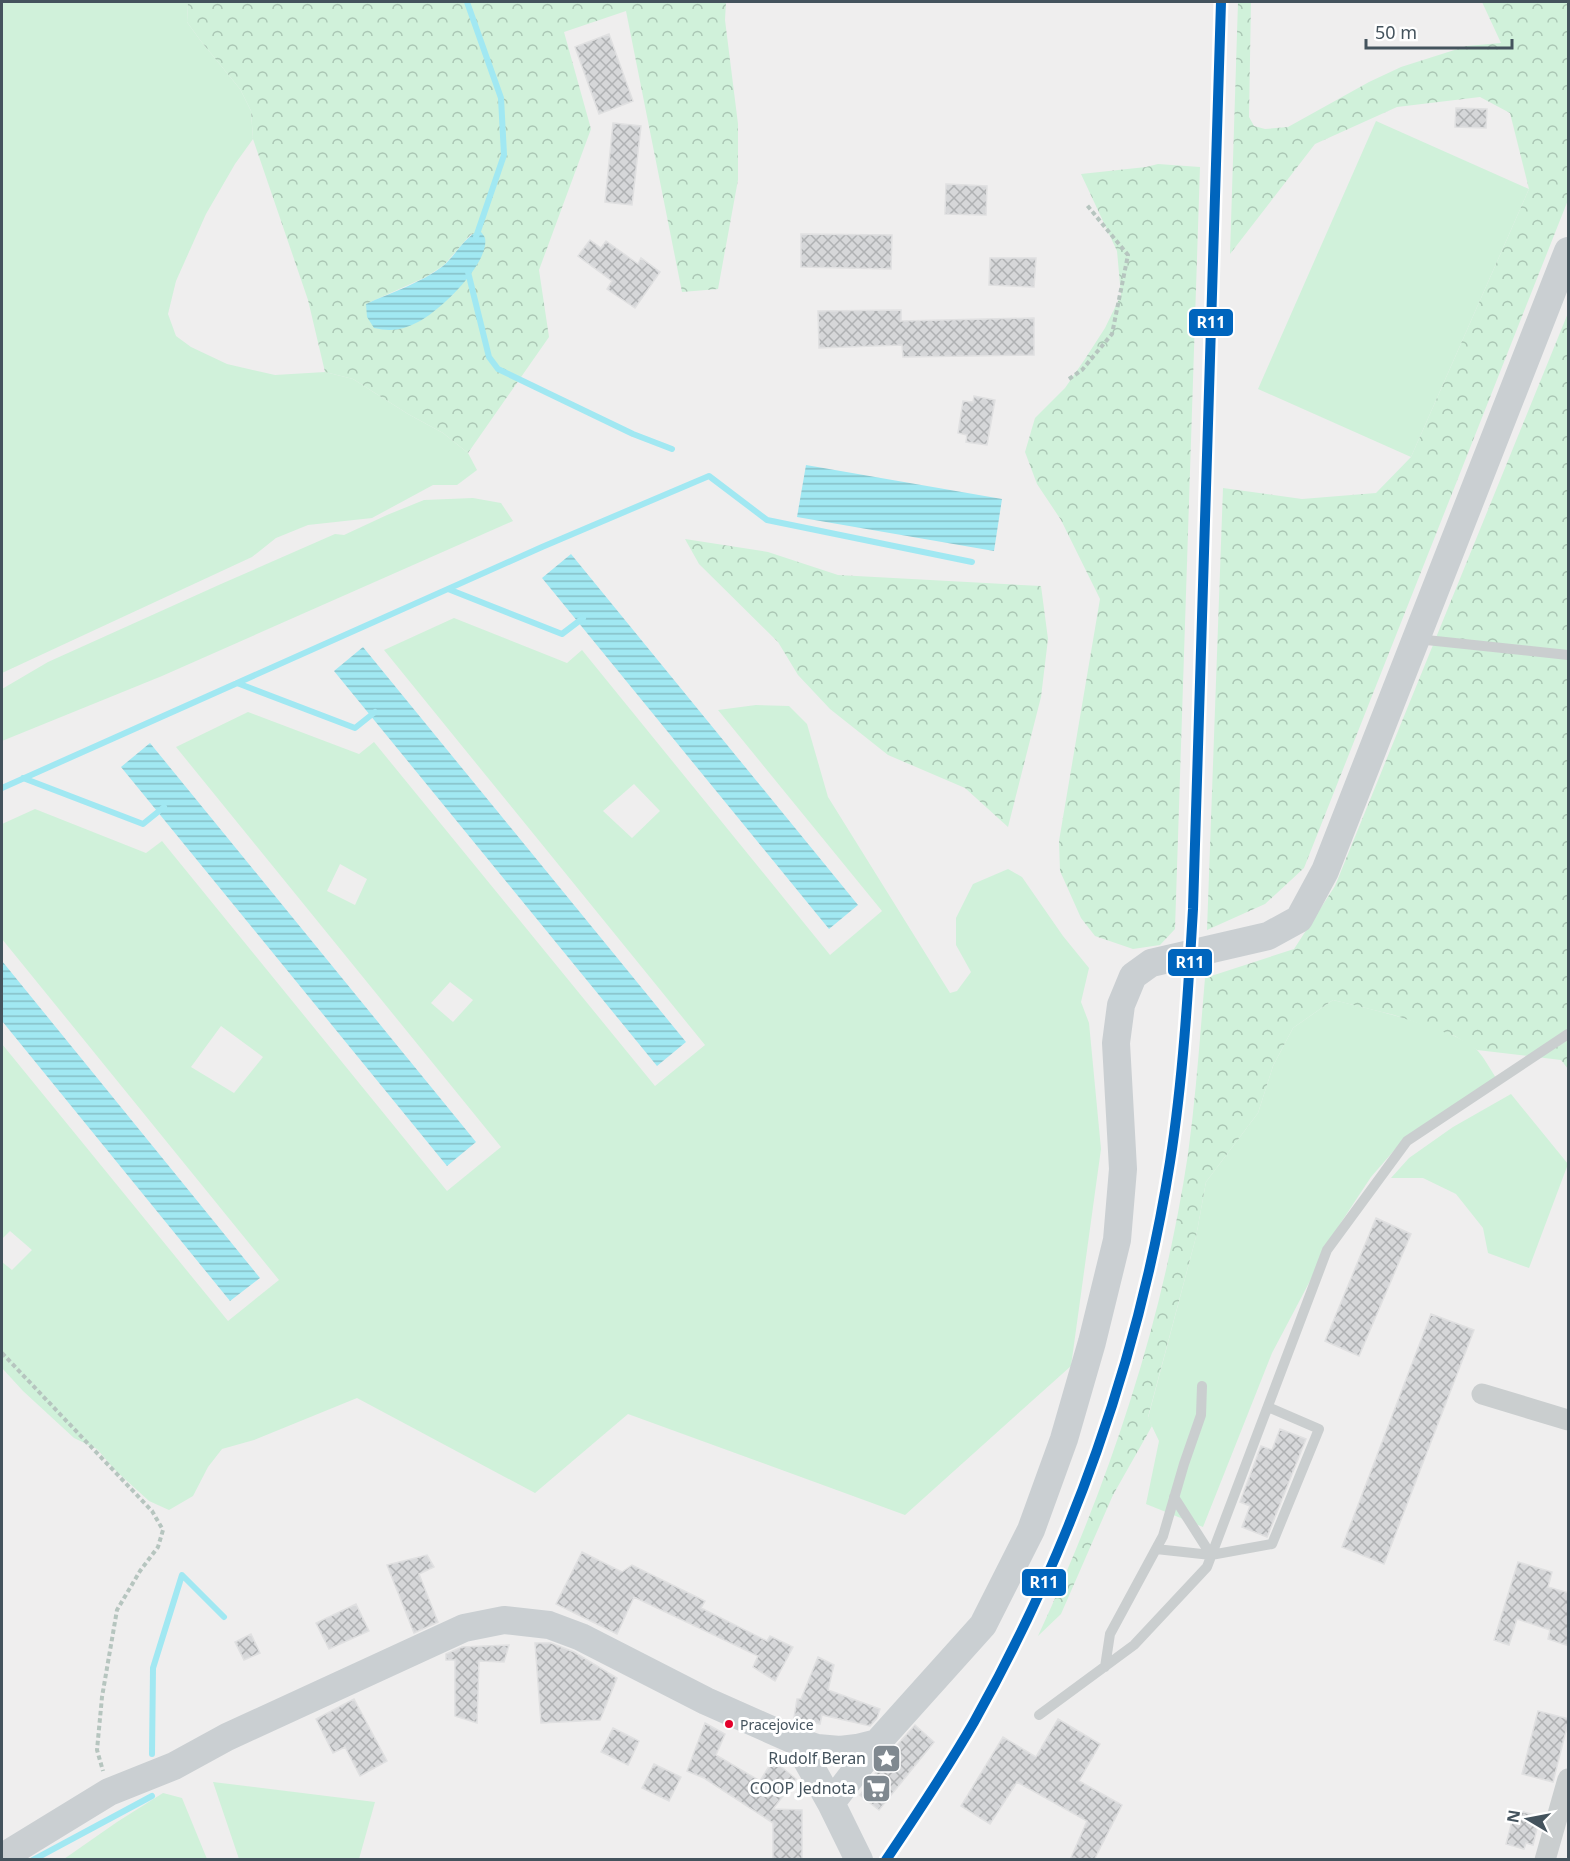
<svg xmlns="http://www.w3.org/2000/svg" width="1570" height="1861" font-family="'Noto Sans',sans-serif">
	<defs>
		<pattern id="forest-crowns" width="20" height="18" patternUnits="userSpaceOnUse" patternTransform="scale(1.5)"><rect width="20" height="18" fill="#d0f1da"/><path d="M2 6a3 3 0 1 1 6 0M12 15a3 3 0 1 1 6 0" fill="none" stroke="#aac6b4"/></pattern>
		<pattern id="water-rules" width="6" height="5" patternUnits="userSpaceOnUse" patternTransform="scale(1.5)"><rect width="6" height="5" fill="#a1e8f2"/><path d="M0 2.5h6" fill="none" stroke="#85bfc7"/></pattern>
		<pattern id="building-cross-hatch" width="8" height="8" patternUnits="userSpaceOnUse" patternTransform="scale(1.5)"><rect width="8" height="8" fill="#d6d7d9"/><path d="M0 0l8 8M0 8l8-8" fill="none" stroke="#afb1b3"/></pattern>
	</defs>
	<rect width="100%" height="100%" fill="#efeeee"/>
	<path fill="#d0f1da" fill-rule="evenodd" d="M2 2H188L187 22 200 40 240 89 251 111 253 139 235 164 206 214 176 281 168 314 176 336 191 347 227 364 275 375 325 372 353 379 408 414 443 433 468 453 477 470 457 485H433L372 518 308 525 276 538 252 557 2 673Z
		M1376 121 1529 189 1411 457 1258 389Z
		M473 498 501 503 513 521 162 676 2 741V689L48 662 221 584 335 534 344 535 387 515 424 500Z
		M454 618 567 663 582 650 830 955 882 911 718 710 756 705 789 706 807 724 828 797 950 993 957 991 971 972 956 945V918L973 884 1008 869 1022 877 1063 936 1089 968 1081 1002 1089 1023 1101 1149 1071 1366 905 1515 628 1414 535 1493 357 1398 254 1440 222 1449 208 1467 193 1496 169 1510 149 1501 115 1470 97 1449 74 1438 23 1391 2 1368V1262L12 1270 32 1250 10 1231 2 1239V1044L228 1321 279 1280 2 939V824L35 809 146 853 162 841 447 1191 501 1147 176 747 248 712 359 754 374 742 655 1086 705 1045 384 650ZM634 784 660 811 632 838 603 811ZM340 864 367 879 355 905 327 891ZM450 982 473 1000 453 1022 431 1003ZM221 1026 263 1057 234 1093 191 1067Z
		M1333 1000C1366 1008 1456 1028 1478 1051 1485 1059 1490 1069 1496 1078L1404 1139 1371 1177 1340 1224 1272 1353 1203 1527 1146 1504 1159 1441 1148 1418 1196 1237 1206 1182 1258 1113 1273 1066 1293 1028Z
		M1511 1094 1568 1164 1529 1268 1488 1253 1483 1228 1456 1194 1423 1178H1391L1409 1158 1453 1127Z
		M213 1782 375 1802 359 1859H239Z
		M163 1793 182 1798 207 1859H64L117 1822Z"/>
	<path fill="url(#forest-crowns)" fill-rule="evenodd" d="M188 2H726L725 20 738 124V180L718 289 682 292 626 11 564 32 591 129 539 270 549 337 468 453 443 433 408 414 353 379 325 372 308 300 253 139 251 111 240 89 200 40 187 22ZM472 233 453 295 366 304 426 277 444 265Z
		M1238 2H1251L1249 117 1254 126 1265 129 1288 127 1369 82 1401 67 1467 46 1501 43 1482 2H1568V200L1304 868 1265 904 1207 930 1223 488 1302 499 1376 493 1411 457 1529 189 1510 113 1480 97 1397 107 1315 144 1230 254Z
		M1158 164 1200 167 1175 929 1160 945 1133 949 1095 936 1081 918 1060 871 1059 841 1100 599 1061 520 1037 484 1025 452 1035 418 1065 388 1085 359 1105 328 1121 295 1117 251 1081 174 1146 167Z
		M1568 313V1069L1561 1060 1477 1050 1455 1036 1394 1015 1333 1000 1293 1028 1273 1066 1258 1113 1206 1182 1196 1237 1148 1417 1152 1426 1113 1495 1061 1614 1038 1636C1109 1483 1163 1322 1188 1154 1196 1096 1200 1036 1205 978L1294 949 1335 886Z
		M685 539 768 552 838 575 1041 586 1048 639 1041 697 1008 827 965 788 888 755 830 709 798 675 778 642 699 564Z"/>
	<path fill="url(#water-rules)" d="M480 230C481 233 484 235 485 238 490 263 439 312 418 322 403 330 391 332 374 328L367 317 366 304C392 292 421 283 443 266 456 255 464 237 480 230Z
		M806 465 1002 499 994 551 797 517Z
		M571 554 858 905 829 929 542 578Z
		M363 647 686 1042 657 1066 334 671Z
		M150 743 476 1142 447 1166 121 767Z
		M2 961 260 1278 230 1301 2 1021Z"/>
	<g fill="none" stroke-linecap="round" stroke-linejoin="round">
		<path stroke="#a1e8f2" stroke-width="6" d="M467 2 501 98 504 155 476 237
			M468 272 489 357 498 369 633 434 672 449
			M448 589 562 634 583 618
			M237 683 355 728 375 712
			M23 778 143 824 164 807
			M2 788 542 547 709 476 767 520 972 562
			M152 1754 153 1668 182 1575 224 1617
			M33 1860 152 1796"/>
	</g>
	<path fill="url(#building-cross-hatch)" stroke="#e0e0e1" stroke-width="1.5" d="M609 34 633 101 599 114 575 47Z
		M1456 108 1487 109 1486 128 1455 127Z
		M613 123 641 126 632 205 605 202Z
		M946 184 987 186 986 215 945 214Z
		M801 234 892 235 891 269 801 267Z
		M590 240 601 248 606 241 638 264 641 258 660 272 635 308 607 289 612 281 578 256Z
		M990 258H1036L1034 287 989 285Z
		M901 310V321L1034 318V355L903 357 902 345 819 348 818 311Z
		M974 396 995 400 987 445 966 442 967 435 958 433 963 401 973 402Z
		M1376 1218 1411 1234 1359 1356 1325 1341Z
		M1431 1314 1474 1330 1384 1564 1342 1547Z
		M1280 1429 1306 1439 1267 1537 1242 1527 1250 1506 1240 1502 1261 1446 1272 1450Z
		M582 1552 622 1572 632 1565 705 1601 701 1608 767 1641 770 1636 793 1647 775 1681 753 1667 758 1656 634 1597 617 1634 556 1604Z
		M427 1555 434 1567 419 1574 438 1622 414 1633 387 1565Z
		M1518 1562 1552 1572 1548 1587 1569 1593V1646L1548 1639 1550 1630 1517 1619 1509 1645 1494 1640Z
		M356 1604 369 1631 329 1649 316 1623Z
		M251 1634 260 1653 244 1660 235 1642Z
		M535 1643H551L574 1652 617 1678 600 1720 541 1723Z
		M509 1645 504 1662 479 1661 477 1723 455 1716V1660H446V1654L462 1647Z
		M818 1657 834 1665 828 1690 880 1709 877 1718 870 1726 822 1715 820 1724 794 1718 797 1699H801Z
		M354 1699 387 1761 360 1776 345 1747 333 1753 316 1719Z
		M1538 1711 1569 1719 1553 1782 1522 1774Z
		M1058 1719 1100 1744 1079 1781 1122 1805 1094 1860H1070L1087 1821 1017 1782 990 1824 961 1806 1003 1737 1036 1757Z
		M705 1723 725 1734 716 1755 760 1781 773 1760 796 1779 773 1809 802 1810V1860H773V1823L704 1778 687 1771Z
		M915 1725 934 1742 879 1810 860 1795 891 1752Z
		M613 1728 639 1741 628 1765 601 1752Z
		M654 1764 681 1777 669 1801 642 1788Z
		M1515 1810 1540 1816 1533 1845 1526 1843 1524 1849 1506 1844Z"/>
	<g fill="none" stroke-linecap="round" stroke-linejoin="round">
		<path stroke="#b6c5bf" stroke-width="4" stroke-dasharray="4.5 3" stroke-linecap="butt" d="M1069 379 1082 370 1112 334 1128 255 1086 204
			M2 1353 152 1511 163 1530 158 1547 140 1571 117 1610 102 1697 97 1750 103 1771"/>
		<path stroke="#cacecf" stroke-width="10" d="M1417 639 1568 655
			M1174 1497 1211 1555
			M1156 1549 1211 1555 1272 1544 1319 1429 1268 1407
			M1105 1667 1110 1634 1163 1536 1184 1464 1201 1415 1202 1386
			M1039 1715 1134 1645 1207 1567 1327 1250 1407 1141 1568 1034"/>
		<path stroke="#cacecf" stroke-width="21" d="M1482 1394 1568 1420
			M1545 1860 1568 1779"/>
		<path stroke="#cacfd2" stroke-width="28" d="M796 1741 831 1803 859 1860
			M831 1803 877 1743
			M2 1860 11 1852 109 1792 174 1766 227 1737 464 1628 504 1620 549 1625 581 1637 706 1701 796 1741 817 1748 840 1750 857 1748 877 1743 983 1625 1031 1530 1064 1439 1092 1342 1117 1240 1123 1169 1116 1043 1121 1005 1133 976 1151 963 1268 936 1299 919 1325 871 1568 251"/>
		<defs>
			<path id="rail-1" d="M886 1860C917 1814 947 1769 974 1722 1071 1549 1139 1359 1170 1162 1183 1079 1188 994 1193 909L1221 2"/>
		</defs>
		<use href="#rail-1" stroke="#fff" stroke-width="15"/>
		<use href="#rail-1" stroke="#0065bd" stroke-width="10"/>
	</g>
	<defs>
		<symbol id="sight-square" viewBox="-11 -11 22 22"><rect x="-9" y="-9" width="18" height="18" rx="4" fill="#808990" stroke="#fff"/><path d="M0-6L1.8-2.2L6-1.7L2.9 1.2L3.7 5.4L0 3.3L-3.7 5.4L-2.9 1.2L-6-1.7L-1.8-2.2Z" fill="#fff"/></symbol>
		<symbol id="supermarket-square" viewBox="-11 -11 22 22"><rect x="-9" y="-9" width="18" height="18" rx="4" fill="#808990" stroke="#fff"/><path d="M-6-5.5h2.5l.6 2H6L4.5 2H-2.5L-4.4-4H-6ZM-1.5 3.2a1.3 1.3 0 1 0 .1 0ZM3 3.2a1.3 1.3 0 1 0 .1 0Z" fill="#fff"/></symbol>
	</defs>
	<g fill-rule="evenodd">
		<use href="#sight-square" x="870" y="1742" width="33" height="33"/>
		<use href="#supermarket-square" x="860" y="1772" width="33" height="33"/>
	</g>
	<circle fill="#e4002b" stroke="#fff" stroke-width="2" cx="729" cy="1724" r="5"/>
	<g text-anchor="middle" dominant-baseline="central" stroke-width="6" stroke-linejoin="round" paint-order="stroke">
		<g font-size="14" fill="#44535d" stroke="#fff" text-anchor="start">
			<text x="740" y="1724">Pracejovice</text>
		</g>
		<g font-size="16" fill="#44535d" stroke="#fff" text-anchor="end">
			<text x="866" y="1758">Rudolf Beran</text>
			<text x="856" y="1788">COOP Jednota</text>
		</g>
	</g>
	<g stroke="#fff" stroke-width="2">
		<rect x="1188" y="308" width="46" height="29" rx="6" fill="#0065bd"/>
		<rect x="1167" y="948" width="46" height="29" rx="6" fill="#0065bd"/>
		<rect x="1021" y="1568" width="46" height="29" rx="6" fill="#0065bd"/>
	</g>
	<g font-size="16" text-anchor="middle" font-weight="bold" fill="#fff">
		<text x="1211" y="328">R11</text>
		<text x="1190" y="968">R11</text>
		<text x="1044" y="1588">R11</text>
	</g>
	<rect width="1570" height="1861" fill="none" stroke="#44535d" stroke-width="6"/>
	<g transform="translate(1528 1819) rotate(280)" stroke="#ffffff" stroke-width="4.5" paint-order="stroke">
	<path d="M0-4.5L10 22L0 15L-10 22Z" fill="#44535d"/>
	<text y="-9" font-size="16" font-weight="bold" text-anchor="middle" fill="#44535d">N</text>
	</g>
	<path d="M1366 39v9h146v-9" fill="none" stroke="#44535d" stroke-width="3"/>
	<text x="1375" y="39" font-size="18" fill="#44535d" stroke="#ffffff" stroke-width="4.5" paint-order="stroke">50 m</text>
</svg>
